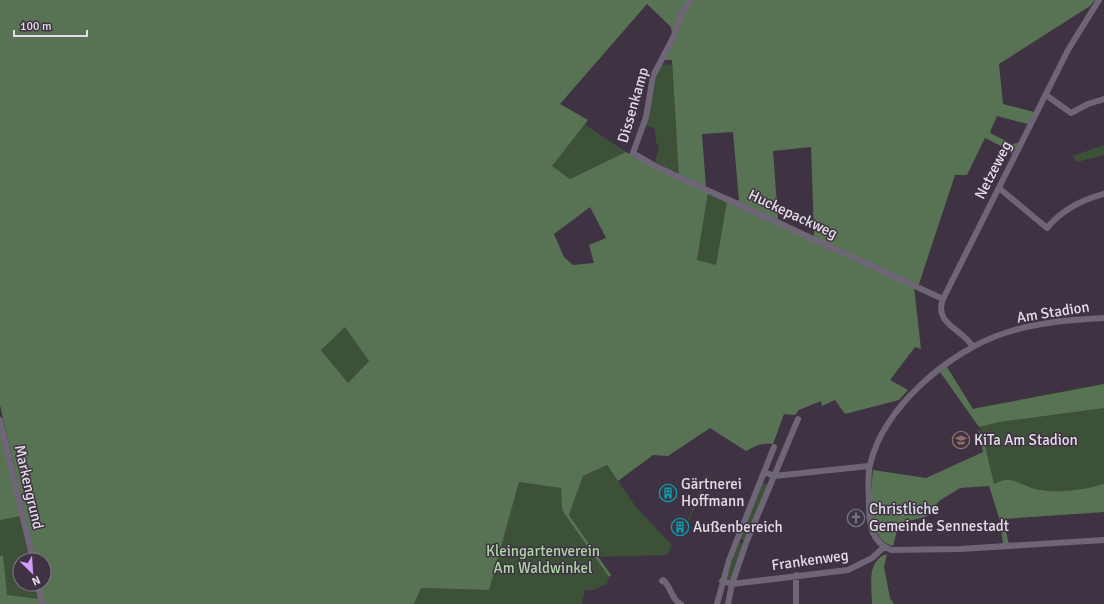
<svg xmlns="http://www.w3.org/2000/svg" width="1104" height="604" font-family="Signika,sans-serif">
	<rect width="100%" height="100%" fill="#3e3243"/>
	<path fill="#3d5139" d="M672 64 679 174 655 163 659 146 656 142 655 129 646 125 655 77 661 65Z
		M584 124 626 152 570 179 551 167Z
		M1104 145V155L1077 162 1073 156Z
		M708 193 728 202 716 265 697 261Z
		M345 326 369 361 348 383 321 350Z
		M1104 384V512L1003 519 975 408Z
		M0 426 30 560H20V584H35L40 604H0Z
		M607 465 636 507 672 545 667 555 599 557 569 515 583 476Z
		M714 470 708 477 686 527 682 533 706 477Z
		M519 482 561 488 562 508 564 513 609 577 607 584 593 590H585L582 604H414L421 588 489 590Z
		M763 483 768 485 745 541 740 539Z
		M739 542 744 545 731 580 726 579Z"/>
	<path fill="#587354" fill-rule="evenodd" d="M0 0H1095L1090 6 999 64 1003 104 1034 112 1028 124 997 116 990 132 992 134 1012 144 1018 143 1012 155 1009 150 985 138 967 175H955L919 284 914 287 921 349 915 347 890 380 908 390 899 400 845 414 835 400 822 406 821 401 799 410 795 415 784 414 773 444C762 442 755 446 746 451L710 428 668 456 653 455 618 481 607 465 583 476 569 515 611 575 609 577 564 513 562 508 561 488 519 482 489 590 421 588 414 604H44L40 584H44V560H35L0 405ZM647 4 671 27 672 35 659 60H672L679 178 626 152 570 179 552 166 588 120 560 104ZM733 132 739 201 706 187 702 134ZM811 147 814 234V236L778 219 773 151ZM708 193 727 202 716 265 697 260ZM590 207 606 238 589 245 594 263 573 265 564 257 554 234ZM345 327 369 361 348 383 321 350Z
		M947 367 973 409 1104 384V408L999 422 979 427 940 372Z
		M0 426 20 516 0 520Z
		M978 429 983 437 994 484C998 483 1002 480 1005 480 1013 478 1030 489 1040 490 1063 493 1083 490 1104 484V512L1003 519 1009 544 1003 545 1001 524 989 486 960 488 939 501 926 517 899 523 893 546C865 539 871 492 873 470L926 478 983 452Z
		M887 554 884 567 890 598 894 604H872C872 587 866 560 887 554Z
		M0 556H3L7 595 39 599 40 604H0Z"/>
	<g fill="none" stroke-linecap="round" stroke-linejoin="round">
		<path stroke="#6e6676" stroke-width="6" d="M691 0 680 16 674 36 653 76 646 117 633 153 657 167 943 299
			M1046 95 1071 113 1088 104 1104 99
			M999 188 1047 228C1062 210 1081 200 1104 194
			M1104 318C1071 320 1037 322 1005 333 951 350 883 407 870 465 867 477 869 492 869 505 869 524 871 542 891 550L960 549 1104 540
			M973 347C963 329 933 324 943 299L1068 50 1099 0
			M0 420 33 560
			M764 472 774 476 869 466
			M662 581 663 580C671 586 672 601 681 604
			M722 581 732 584 848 570 872 558 884 547
			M38 584 42 604
			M717 604 729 560 774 447
			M728 604 732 584 746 543 798 419
			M796 604V575"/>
	</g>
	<defs>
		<symbol id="school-ring" viewBox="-11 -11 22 22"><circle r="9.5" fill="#3e3243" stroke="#8d6e63" stroke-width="1.5"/><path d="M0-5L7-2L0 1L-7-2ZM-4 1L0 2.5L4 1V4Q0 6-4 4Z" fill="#8d6e63"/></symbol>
		<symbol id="building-ring" viewBox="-11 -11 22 22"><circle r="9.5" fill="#3e3243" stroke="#0f9aa8" stroke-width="1.5"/><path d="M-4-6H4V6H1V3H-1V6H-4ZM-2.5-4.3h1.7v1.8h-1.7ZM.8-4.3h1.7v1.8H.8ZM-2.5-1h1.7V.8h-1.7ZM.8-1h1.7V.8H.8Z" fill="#0f9aa8"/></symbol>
		<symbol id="church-ring" viewBox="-11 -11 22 22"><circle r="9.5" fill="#3e3243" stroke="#6b7280" stroke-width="1.5"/><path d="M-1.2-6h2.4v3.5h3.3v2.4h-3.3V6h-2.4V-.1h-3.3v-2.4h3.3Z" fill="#6b7280"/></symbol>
	</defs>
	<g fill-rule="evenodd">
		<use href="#school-ring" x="951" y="430" width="20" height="20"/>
		<use href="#building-ring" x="658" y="483" width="20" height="20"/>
		<use href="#church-ring" x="846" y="508" width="20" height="20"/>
		<use href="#building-ring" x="670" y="517" width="20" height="20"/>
	</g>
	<g text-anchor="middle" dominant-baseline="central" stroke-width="3" stroke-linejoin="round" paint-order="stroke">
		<g font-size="15" fill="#e4dde8" stroke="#3e3243">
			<text transform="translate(633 105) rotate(-74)">Dissenkamp</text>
			<text transform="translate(993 170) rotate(-63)">Netzeweg</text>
			<text transform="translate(793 214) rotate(25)">Huckepackweg</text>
			<text transform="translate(1053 312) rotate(-9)">Am Stadion</text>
			<text transform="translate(29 487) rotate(77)">Markengrund</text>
			<text transform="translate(810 560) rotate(-8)">Frankenweg</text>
		</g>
		<g font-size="15" fill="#e4dde8" stroke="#3e3243" text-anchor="start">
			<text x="974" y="440">KiTa Am Stadion</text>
			<text x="681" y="484">Gärtnerei<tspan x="681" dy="17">Hoffmann</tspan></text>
			<text x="869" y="509">Christliche<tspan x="869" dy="17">Gemeinde Sennestadt</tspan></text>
			<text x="693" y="527">Außenbereich</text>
		</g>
		<g font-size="15" fill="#abd8a3" stroke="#3e3243">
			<text x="543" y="551">Kleingartenverein<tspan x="543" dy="17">Am Waldwinkel</tspan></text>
		</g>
	</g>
	<g transform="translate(32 572) rotate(155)"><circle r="19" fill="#3e3243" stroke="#807685"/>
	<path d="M0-3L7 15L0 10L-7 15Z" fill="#d39cfc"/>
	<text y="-6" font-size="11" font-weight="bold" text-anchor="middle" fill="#e4dde8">N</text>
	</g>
	<path d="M14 30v6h73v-6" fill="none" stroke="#e4dde8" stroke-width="2"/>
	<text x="20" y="30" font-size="12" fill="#e4dde8" stroke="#3e3243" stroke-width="3" paint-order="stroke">100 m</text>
</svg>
